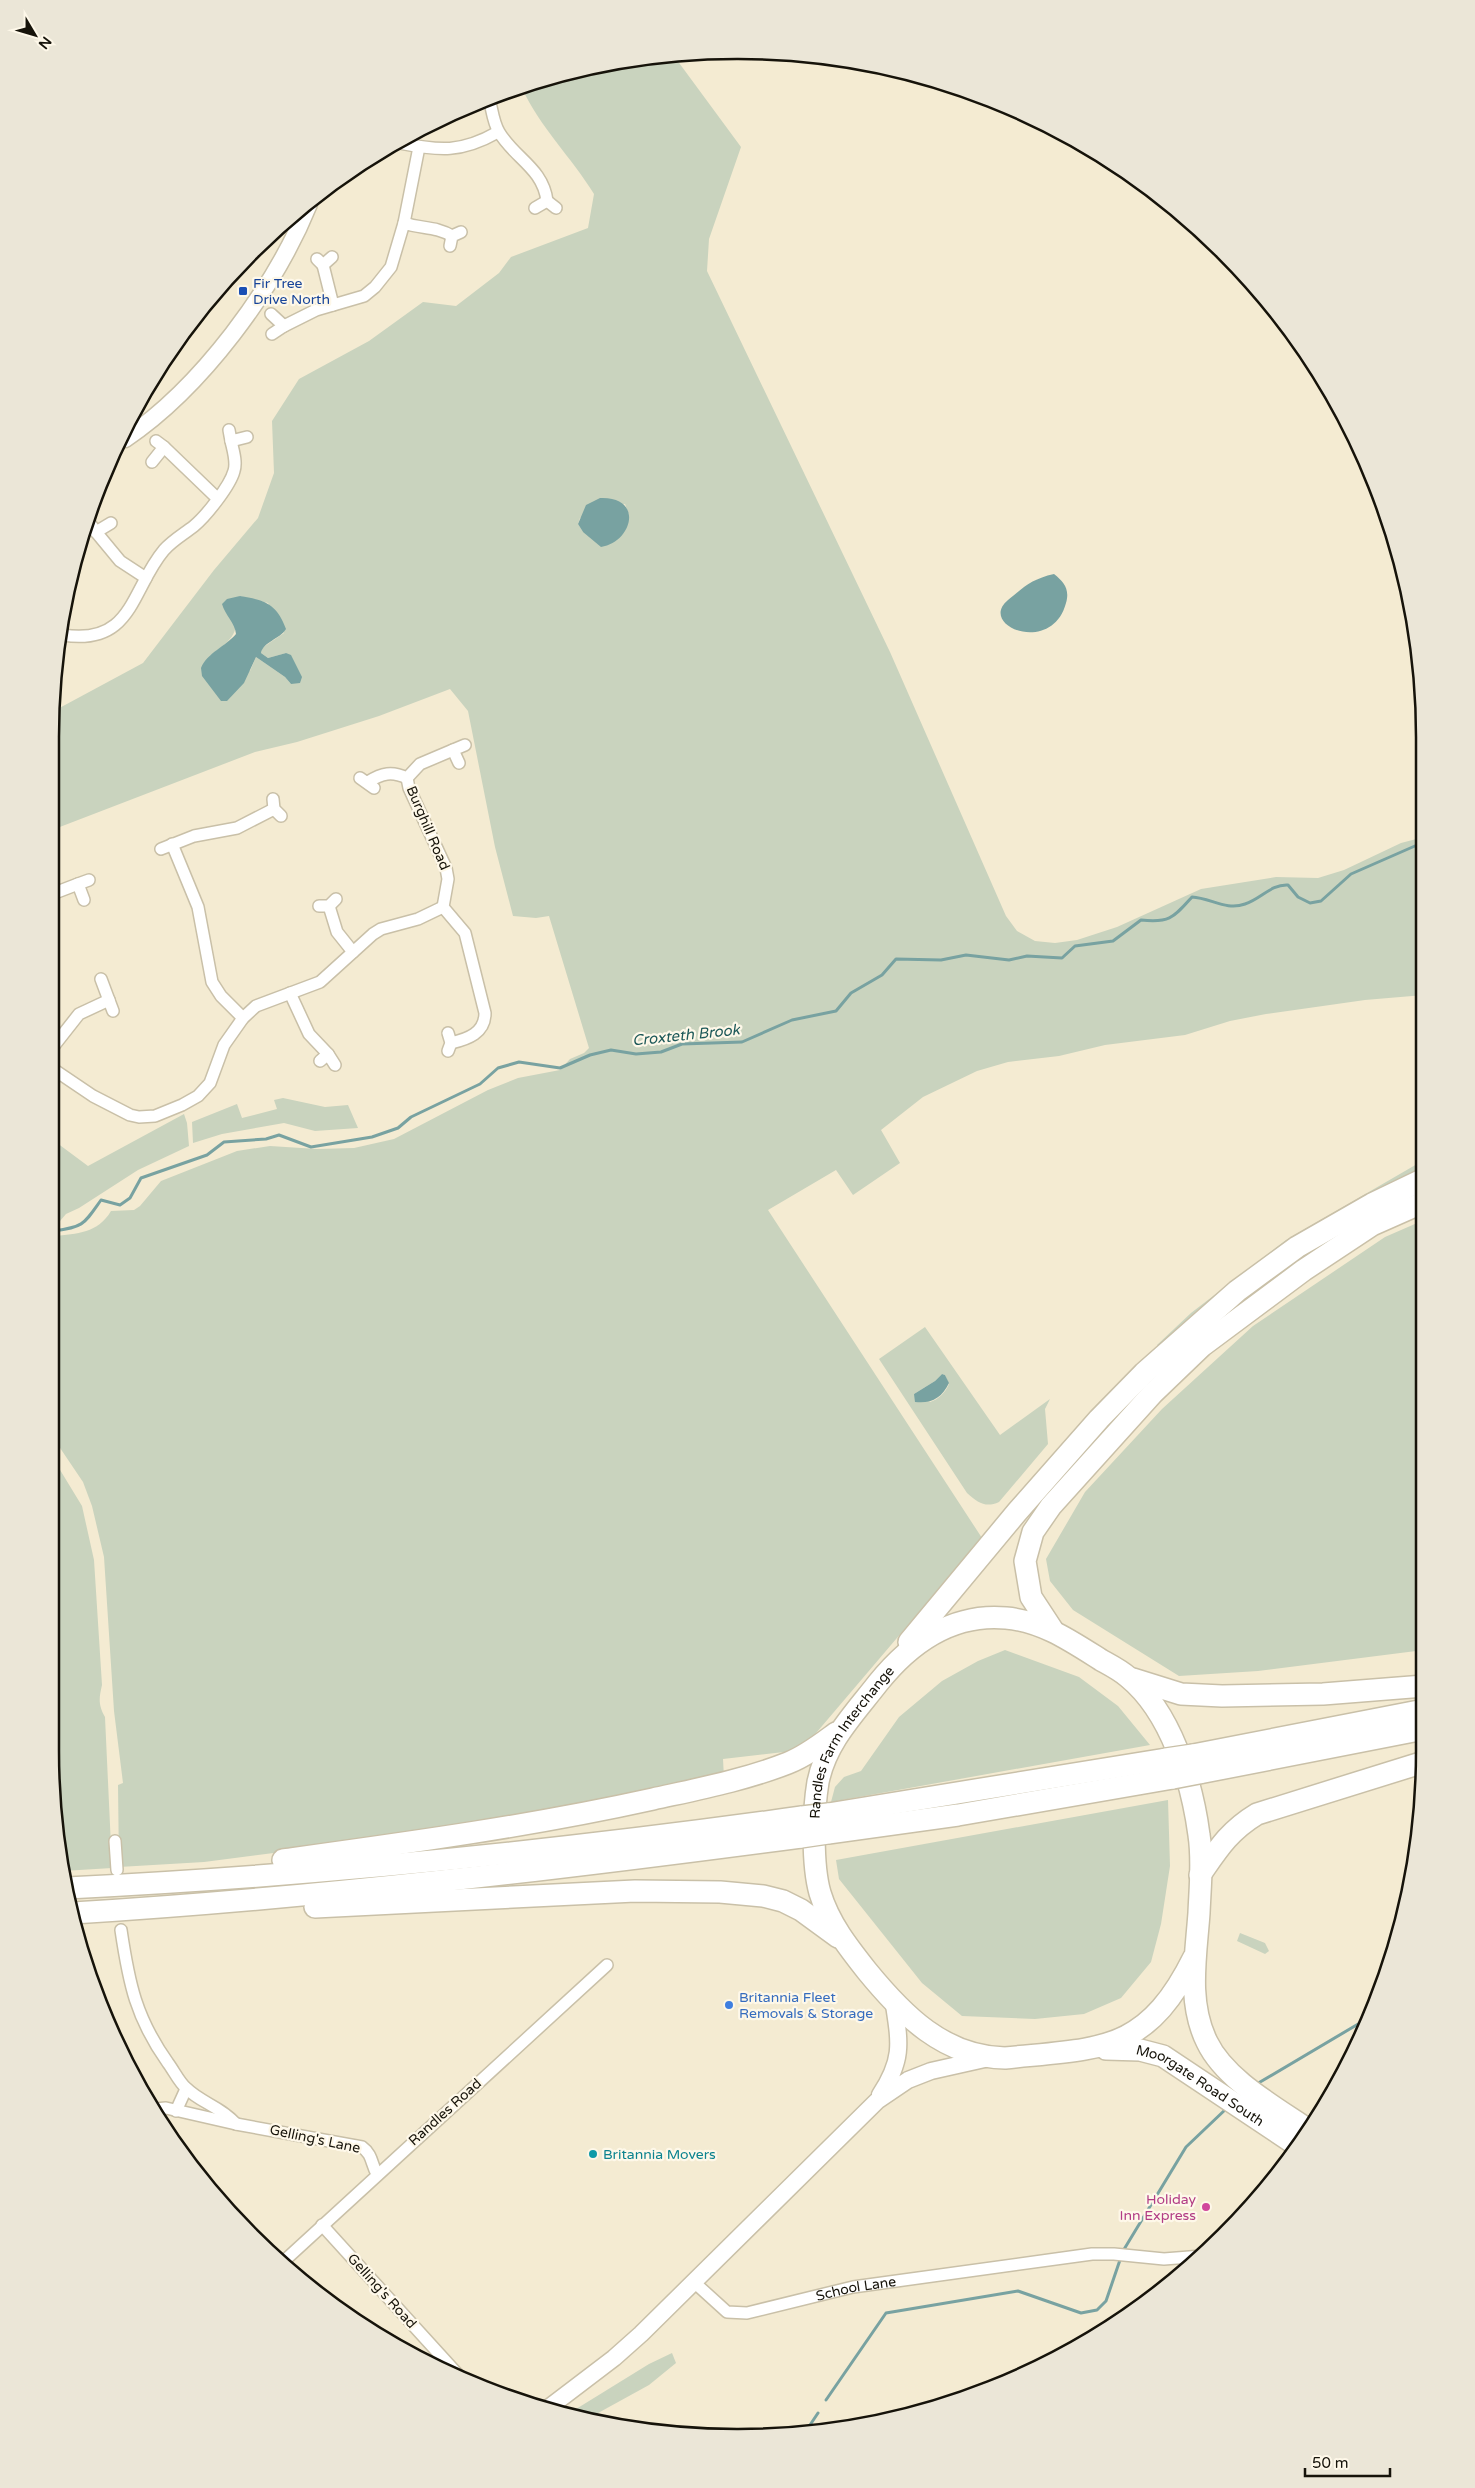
<svg xmlns="http://www.w3.org/2000/svg" width="1475" height="2488" font-family="'Varela Round',sans-serif">
	<rect width="100%" height="100%" fill="#f4ebd2"/>
	<path fill="#c9d3be" fill-rule="evenodd" d="M674 56 741 147 709 239 707 271 890 652 1006 916 1017 931 1035 941 1055 943 1077 940 1117 927 1201 889 1276 877 1318 878 1344 870 1401 843 1424 837V995L1365 1000 1266 1014 1230 1021 1185 1035 1105 1045 1059 1056 1008 1062 977 1071 923 1097 881 1130 900 1163 853 1195 836 1170 768 1210 982 1538 811 1739 793 1751 723 1759 724 1778 367 1841 204 1862 119 1867 118 1785 123 1783 114 1711 104 1557 92 1506 83 1482 54 1439V1236C77 1234 98 1233 111 1211L134 1210 140 1206 161 1181 237 1151 270 1146 317 1149 354 1148 394 1139 488 1090 518 1078 560 1070 570 1059 584 1053 589 1048 549 916 536 918 513 916 495 847 468 711 450 689 379 716 297 742 255 752 52 830V712L143 663 214 570 258 518 274 473 272 421 299 379 369 341 423 302 456 306 499 273 511 257 588 228 594 194C572 158 539 126 522 88L604 63ZM625 504 629 515 625 530 583 532 578 524 580 518ZM239 596 268 603 284 633 262 648 261 653 268 658 286 653 291 684 285 677 256 657 250 671 210 656C241 633 235 633 239 596Z
		M283 1098 325 1107 348 1105 358 1128 315 1131 284 1123 222 1134 193 1143 192 1122 237 1104 242 1118 277 1109 274 1100Z
		M184 1114 187 1123 189 1146 138 1170 79 1208 66 1214 54 1228 53 1140 88 1166Z
		M1424 1160V1172L1159 1348 1157 1345 1191 1313 1286 1240Z
		M1424 1220V1650L1258 1671 1179 1676 1073 1610 1050 1581 1046 1559 1085 1492 1162 1409 1253 1326 1385 1237Z
		M925 1327 1000 1435 1050 1399 1045 1409 1048 1444 999 1502C986 1508 978 1503 967 1493L879 1359ZM942 1374 945 1375 949 1384C945 1393 939 1399 930 1402L914 1394 935 1381Z
		M54 1460 82 1506 94 1560 102 1685C99 1698 98 1705 105 1717L112 1868 63 1871 56 1841Z
		M1005 1650 1079 1677 1118 1706 1150 1745 831 1802 835 1787 844 1777 861 1771 899 1717 942 1681 978 1661Z
		M1168 1800 1170 1866 1161 1924 1151 1962 1121 1998 1084 2014 1035 2019 962 2016 922 1983 839 1879 836 1860Z
		M1240 1933 1265 1943 1269 1951 1265 1954 1237 1941Z
		M672 2353 676 2363 649 2385 589 2418 568 2414 649 2364Z"/>
	<path fill="#78a2a1" d="M600 498C644 496 633 542 601 547L583 532 578 524 586 505Z
		M1054 574C1064 582 1070 589 1066 603 1052 656 977 626 1008 600 1025 586 1032 579 1054 574Z
		M240 596C265 600 277 604 286 629 280 639 263 642 261 653L268 658 286 653 291 655 302 677 300 683 291 684 285 677 256 657 244 683 227 701H221L202 676 201 668C207 653 226 646 236 634 235 623 225 615 222 604L227 599Z
		M942 1374 945 1375 949 1383C942 1398 931 1404 915 1402L914 1394 935 1381Z"/>
	<g fill="none" stroke-linecap="round" stroke-linejoin="round">
		<path stroke="#78a2a1" stroke-width="3" d="M54 1231C84 1227 84 1224 101 1200L120 1205 130 1198 141 1178 207 1155 224 1142 266 1139 279 1135 311 1147 372 1137 398 1128 411 1117 480 1084 498 1068 519 1062 560 1068 590 1055 611 1050 636 1054 661 1052 682 1044 742 1042 792 1020 836 1011 851 993 882 975 896 959 941 960 966 955 1009 960 1027 956 1062 958 1075 946 1113 941 1141 920C1170 923 1173 918 1192 897 1211 898 1226 911 1245 904 1261 899 1271 884 1288 885L1298 897 1310 903 1321 901 1351 874 1424 842
			M1255 2085 1365 2020
			M1123 2251 1186 2147 1227 2108
			M826 2400 886 2313 1018 2291 1081 2313 1097 2310 1106 2301 1121 2257
			M804 2434 818 2413"/>
		<defs>
			<g id="street">
				<path d="M489 98C492 109 493 122 499 132 514 158 543 168 547 201"/>
				<path d="M399 143C440 151 461 153 498 132"/>
				<path d="M535 208 547 201 556 208"/>
				<path d="M404 223 419 147"/>
				<path d="M450 246 452 236 461 232"/>
				<path d="M317 259 323 265 332 257"/>
				<path d="M323 265 333 305"/>
				<path d="M271 314 284 326 272 334"/>
				<path d="M284 326 316 310 364 296 375 287 391 267 404 223C421 229 436 226 452 236"/>
				<path d="M229 430 231 441 247 437"/>
				<path d="M164 447 217 498"/>
				<path d="M152 462 164 447 156 441"/>
				<path d="M89 522 96 532 111 523"/>
				<path d="M96 532 120 561 146 578"/>
				<path d="M63 635C133 646 131 589 164 550 173 540 184 534 194 526 206 516 230 486 234 471 237 462 233 450 231 441"/>
				<path d="M459 763 453 750 465 745"/>
				<path d="M360 778 374 788"/>
				<path d="M407 778 409 788 446 868 448 879 443 907 465 933 485 1013C485 1033 468 1039 451 1043"/>
				<path d="M368 782C382 773 392 771 407 778L420 764 453 750"/>
				<path d="M273 799 274 809 281 816"/>
				<path d="M172 844 198 907 212 982 221 996 243 1018"/>
				<path d="M161 849 194 836 237 828 274 809"/>
				<path d="M52 894 78 884"/>
				<path d="M84 900 78 884 89 880"/>
				<path d="M319 906H329L336 899"/>
				<path d="M329 906 337 932 353 952"/>
				<path d="M101 979 113 1011"/>
				<path d="M290 993 309 1034 328 1054"/>
				<path d="M53 1047 79 1014 109 1000"/>
				<path d="M448 1051 451 1043 448 1033"/>
				<path d="M320 1061 328 1054 335 1065"/>
				<path d="M53 1069 93 1096 130 1115 139 1117 155 1116 182 1105 198 1096 210 1083 224 1045 243 1018 256 1006 320 982 373 934 381 929 418 919 443 907"/>
				<path d="M115 1841 117 1870"/>
				<path d="M121 1930C129 1984 136 2018 168 2063 174 2071 179 2082 186 2088 201 2103 220 2106 236 2124"/>
				<path d="M155 2109 166 2108 236 2124 362 2147C373 2155 371 2164 377 2174"/>
				<path d="M176 2111 186 2089"/>
				<path d="M322 2225 462 2379"/>
				<path d="M284 2261 607 1965"/>
				<path id="s1" d="M695 2283 727 2312 747 2313 853 2287 1092 2254H1114L1164 2259 1202 2256"/>
			</g>
			<path id="secondary" d="M125 439C201 388 275 288 309 204
				M880 2095C903 2060 900 2044 894 2005
				M547 2409 614 2358 641 2334 877 2101 908 2080 931 2071 989 2058"/>
			<g id="highway">
				<path d="M1052 1629 1031 1597 1025 1561 1033 1532 1051 1506 1153 1393 1202 1346 1304 1270 1372 1225 1424 1202"/>
				<path d="M909 1642 1017 1512 1099 1419 1144 1373 1237 1291 1297 1247 1372 1204 1424 1179"/>
				<path d="M1133 1679 1181 1694 1222 1696 1323 1694 1424 1686"/>
				<path d="M1193 1755 1424 1710"/>
				<path d="M1199 1773 1424 1729"/>
				<path d="M828 1814 1166 1759"/>
				<path d="M828 1833 958 1815 1173 1778"/>
				<path d="M283 1860C406 1843 531 1826 653 1799 698 1789 745 1780 788 1763 806 1756 821 1744 836 1733"/>
				<path d="M1200 1875C1218 1849 1229 1831 1257 1814L1424 1762"/>
				<path d="M67 1888C313 1876 558 1851 802 1817"/>
				<path d="M315 1907 635 1891 720 1892 763 1896 783 1901 801 1910 838 1937"/>
				<path d="M73 1913C316 1898 559 1869 801 1837"/>
				<path id="s2" d="M1194 1957C1146 2054 1101 2048 1005 2058 944 2057 903 2015 867 1971 848 1947 829 1923 820 1893 812 1865 813 1812 818 1782 826 1742 854 1714 878 1683 910 1643 953 1613 1006 1618 1042 1621 1071 1641 1101 1660 1110 1665 1120 1670 1128 1677 1171 1712 1192 1782 1199 1835 1203 1860 1200 1888 1199 1913 1196 1956 1187 2002 1207 2042 1225 2080 1277 2108 1310 2131"/>
				<path id="s3" d="M1106 2049 1140 2050 1163 2056 1298 2146"/>
			</g>
		</defs>
		<use href="#street" stroke="#c9c0a8" stroke-width="14"/>
		<use href="#secondary" stroke="#c9c0a8" stroke-width="19"/>
		<use href="#highway" stroke="#c9c0a8" stroke-width="24"/>
		<use href="#street" stroke="#fff" stroke-width="11"/>
		<use href="#secondary" stroke="#fff" stroke-width="16"/>
		<use href="#highway" stroke="#fff" stroke-width="21"/>
		<defs>
			<path id="highway-bridge" d="M1166 1759 1193 1755
				M1173 1778 1199 1773
				M802 1817 828 1814
				M801 1837 828 1833"/>
		</defs>
		<use href="#highway-bridge" stroke="#c9c0a8" stroke-width="24" stroke-linecap="butt"/>
		<use href="#highway-bridge" stroke="#fff" stroke-width="21"/>
	</g>
	<rect fill="#1a4fb4" stroke="#fef8e9" stroke-width="2" x="238" y="286" width="10" height="10" rx="2.5"/>
	<circle fill="#3f7fe0" stroke="#fef8e9" stroke-width="2" cx="729" cy="2005" r="5"/>
	<circle fill="#0f9aa8" stroke="#fef8e9" stroke-width="2" cx="593" cy="2154" r="5"/>
	<circle fill="#d1479c" stroke="#fef8e9" stroke-width="2" cx="1206" cy="2207" r="5"/>
	<g text-anchor="middle" dominant-baseline="central" stroke-width="4.5" stroke-linejoin="round" paint-order="stroke">
		<g font-size="14" fill="#164399" stroke="#fef8e9" text-anchor="start">
			<text x="253" y="283">Fir Tree<tspan x="253" dy="16">Drive North</tspan></text>
		</g>
		<g font-size="14" fill="#16130a" stroke="#fef8e9">
			<text transform="translate(428 828) rotate(67)">Burghill Road</text>
			<text stroke="none"><textPath href="#s2" startOffset="652">Randles Farm Interchange</textPath></text>
			<text stroke="none"><textPath href="#s3" startOffset="104">Moorgate Road South</textPath></text>
			<text transform="translate(445 2112) rotate(-42)">Randles Road</text>
			<text transform="translate(315 2139) rotate(12)">Gelling's Lane</text>
			<text stroke="none"><textPath href="#s1" startOffset="175">School Lane</textPath></text>
			<text transform="translate(382 2291) rotate(48)">Gelling's Road</text>
		</g>
		<g font-size="14" fill="#366cbe" stroke="#fef8e9" text-anchor="start">
			<text x="739" y="1997">Britannia Fleet<tspan x="739" dy="16">Removals &amp; Storage</tspan></text>
		</g>
		<g font-size="14" fill="#0d838f" stroke="#fef8e9" text-anchor="start">
			<text x="603" y="2154">Britannia Movers</text>
		</g>
		<g font-size="14" fill="#b23c85" stroke="#fef8e9" text-anchor="end">
			<text x="1196" y="2199">Holiday<tspan x="1196" dy="16">Inn Express</tspan></text>
		</g>
		<g font-size="15" font-style="italic" fill="#1c5858" stroke="#fef8e9">
			<text transform="translate(686 1035) rotate(-6)">Croxteth Brook</text>
		</g>
	</g>
	<path d="M0 0H1475V2488H0ZM737 59H738A678 678 0 0 1 1416 737V1751A678 678 0 0 1 738 2429H737A678 678 0 0 1 59 1751V737A678 678 0 0 1 737 59Z" fill="#ebe6d7" fill-rule="evenodd"/>
	<path fill="none" stroke="#16130a" stroke-width="2.5" d="M737 59H738A678 678 0 0 1 1416 737V1751A678 678 0 0 1 738 2429H737A678 678 0 0 1 59 1751V737A678 678 0 0 1 737 59Z"/>
	<g transform="translate(35 35) rotate(128)" stroke="#fef8e9" stroke-width="4" paint-order="stroke">
	<path d="M0-4L9 19L0 12L-9 19Z" fill="#16130a"/>
	<text y="-8" font-size="14" font-weight="bold" text-anchor="middle" fill="#16130a">N</text>
	</g>
	<path d="M1305 2468v8h85v-8" fill="none" stroke="#16130a" stroke-width="2.5"/>
	<text x="1312" y="2468" font-size="15" fill="#16130a" stroke="#fef8e9" stroke-width="4" paint-order="stroke">50 m</text>
</svg>
